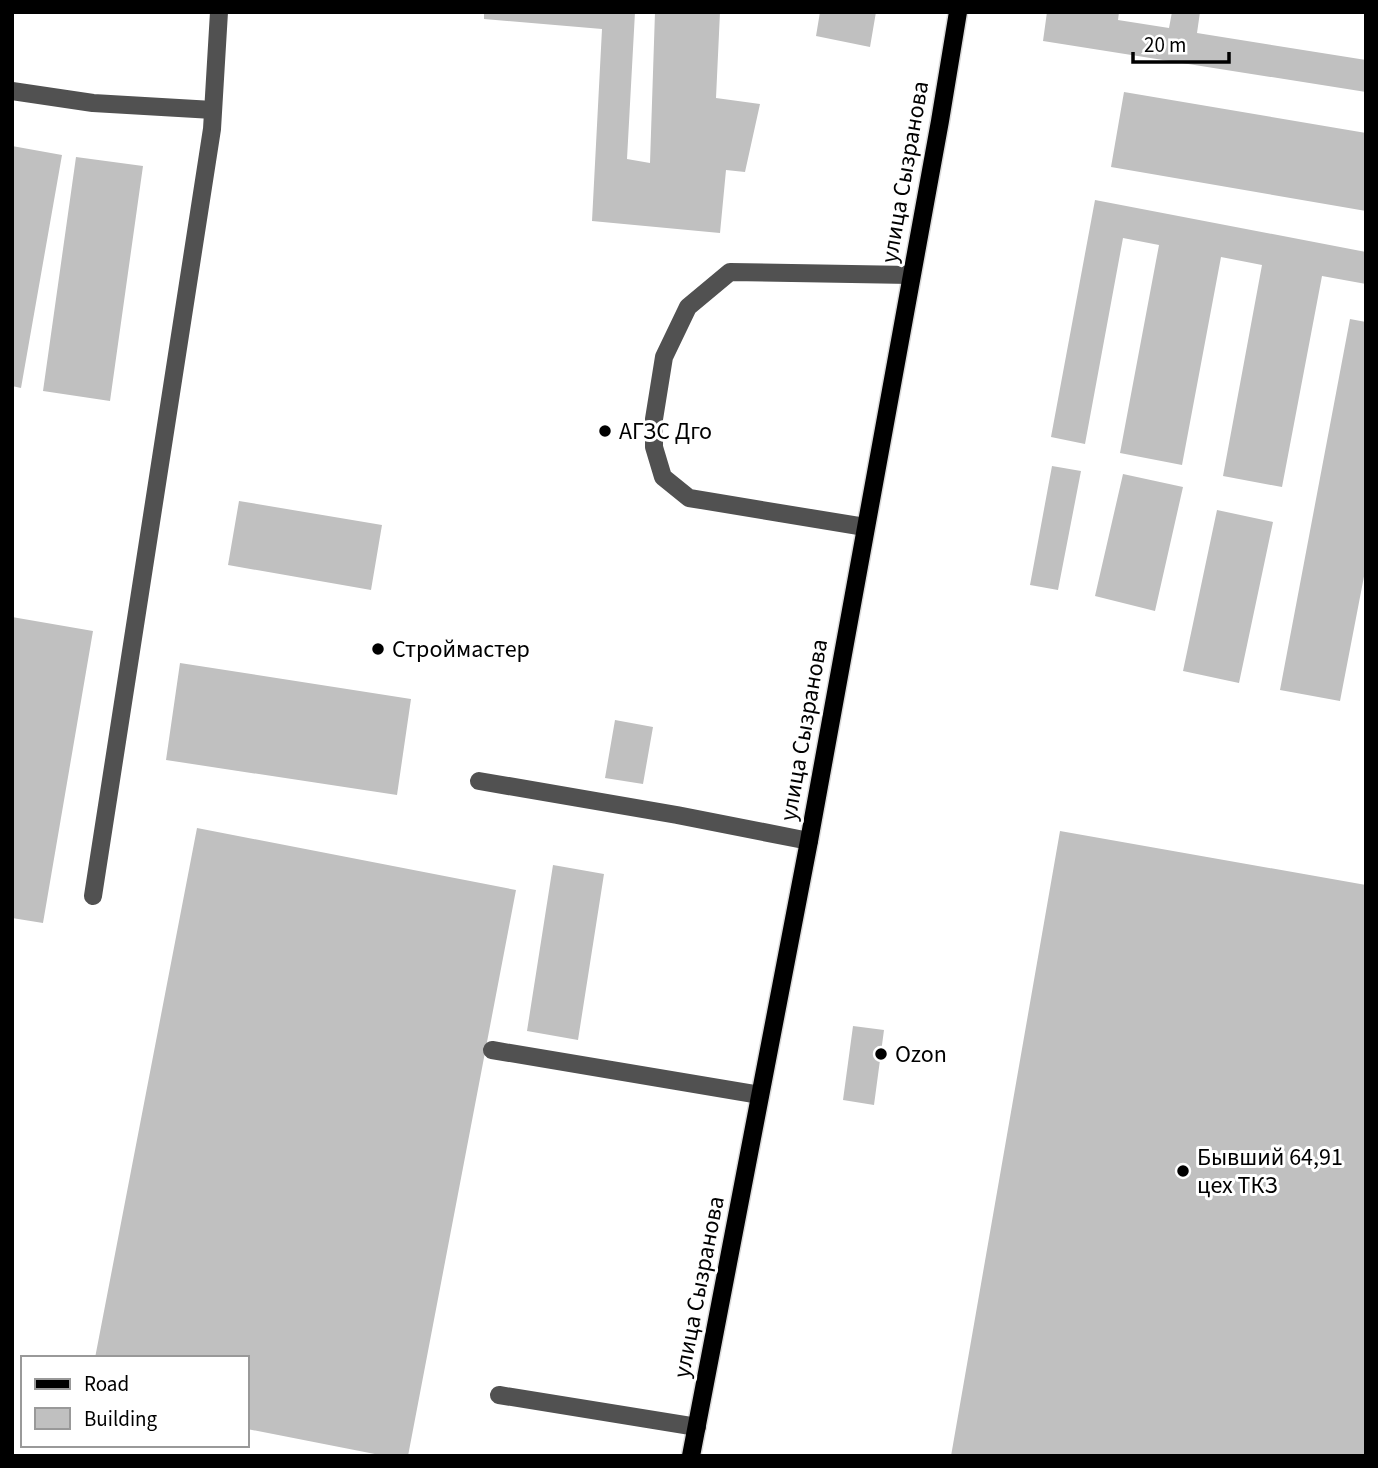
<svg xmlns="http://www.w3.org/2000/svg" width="1378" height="1468" font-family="'Source Sans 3',sans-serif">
	<rect width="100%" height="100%" fill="#fff"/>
	<path fill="#c0c0c0" d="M484 12H635L627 159 650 163 655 12H720L716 98 760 104 745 172 726 170 720 233 592 221 602 29 484 19Z
		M820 12H876L870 47 816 36Z
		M1047 12 1064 14V12H1119L1118 20 1169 28 1172 12H1200L1197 33 1366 60V92L1043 41Z
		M1124 92 1366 133V211L1111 167Z
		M12 146 62 155 21 388 12 386Z
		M76 157 143 166 110 401 43 391Z
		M1095 200 1366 252V284L1322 276 1282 487 1223 476 1262 265 1221 257 1182 465 1120 453 1159 245 1123 238 1085 444 1051 437Z
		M1350 319 1366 322V566L1340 701 1280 690Z
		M1052 466 1081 471 1058 590 1030 585Z
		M1123 474 1183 487 1155 611 1095 596Z
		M239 501 382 525 371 590 228 565Z
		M1217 510 1273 522 1239 683 1183 671Z
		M12 617 93 631 43 923 12 918Z
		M180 663 411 699 397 795 166 760Z
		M615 720 653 727 643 784 605 778Z
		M197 828 516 890 408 1456H385L247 1429V1358H95Z
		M1060 831 1366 885V1456H951Z
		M553 865 604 874 578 1040 527 1031Z
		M853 1026 884 1030 874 1105 843 1100Z"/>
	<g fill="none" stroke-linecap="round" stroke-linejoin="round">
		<defs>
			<path id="major" d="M691 1456 809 841 940 121 958 12"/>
		</defs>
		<use href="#major" stroke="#dbdbdb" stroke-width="21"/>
		<path stroke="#515151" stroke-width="18" d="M12 91 93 103 213 110
			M865 527 689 498 663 477 654 447V419L664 357 688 307 730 272 911 275
			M479 781 677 815 809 841
			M93 896 212 129 219 12
			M492 1050 760 1095
			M499 1395 697 1427"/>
		<use href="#major" stroke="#000" stroke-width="18"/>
	</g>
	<g fill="#000" stroke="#fff" stroke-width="2.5">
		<circle cx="605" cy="431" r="7"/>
		<circle cx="378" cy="649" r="7"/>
		<circle cx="881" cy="1054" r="7"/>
		<circle cx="1183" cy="1171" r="7"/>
	</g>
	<g text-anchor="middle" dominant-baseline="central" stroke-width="6" stroke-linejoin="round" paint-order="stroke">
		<g font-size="24" fill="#000" stroke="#fff">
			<text transform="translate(905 172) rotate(-80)">улица Сызранова</text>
			<text transform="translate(804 730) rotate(-80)">улица Сызранова</text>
			<text transform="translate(699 1287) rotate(-79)">улица Сызранова</text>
		</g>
		<g font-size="24" fill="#000" stroke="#fff" text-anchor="start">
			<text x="619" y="431">АГЗС Дго</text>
			<text x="392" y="649">Строймастер</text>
			<text x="895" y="1054">Ozon</text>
			<text x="1197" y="1157">Бывший 64,91<tspan x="1197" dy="28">цех ТКЗ</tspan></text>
		</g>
	</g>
	<rect width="1378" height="1468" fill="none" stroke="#000000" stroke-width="28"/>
	<rect x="21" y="1356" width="228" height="91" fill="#ffffff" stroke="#999999" stroke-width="2"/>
	<rect x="35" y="1379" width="35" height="10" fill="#000000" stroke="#999999" stroke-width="2"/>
	<text x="84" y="1391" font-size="21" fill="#000000">Road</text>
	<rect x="35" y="1408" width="35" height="21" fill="#c0c0c0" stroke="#999999" stroke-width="2"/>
	<text x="84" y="1426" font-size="21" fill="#000000">Building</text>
	<path d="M1133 52v10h96v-10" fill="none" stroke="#000000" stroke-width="3.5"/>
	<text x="1144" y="52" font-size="21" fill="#000000" stroke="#ffffff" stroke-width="5" paint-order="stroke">20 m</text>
</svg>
